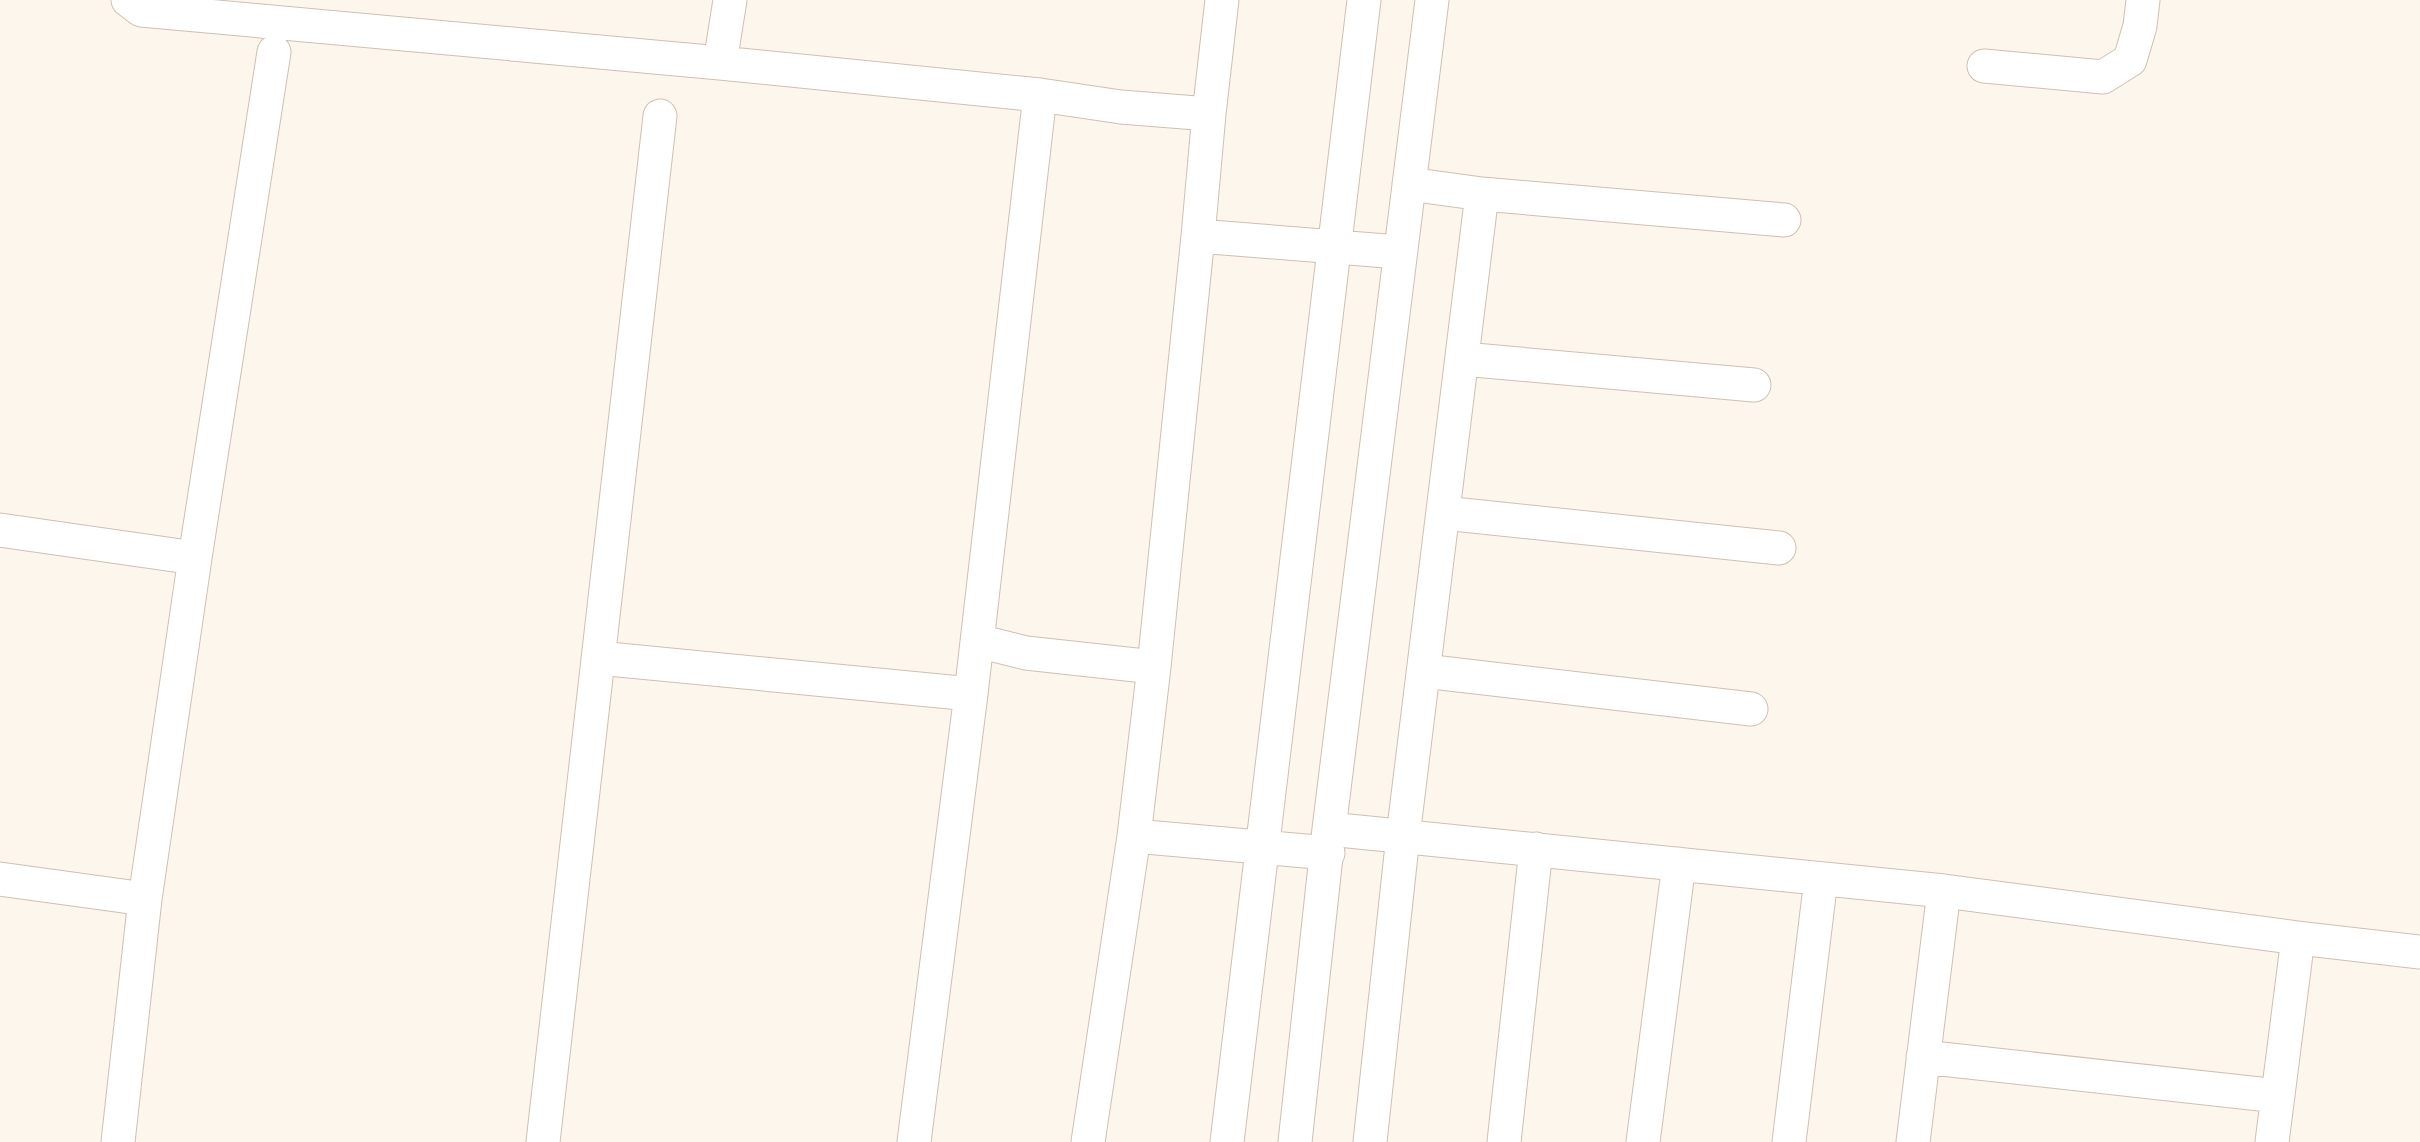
<svg xmlns="http://www.w3.org/2000/svg" width="2420" height="1142" font-family="Helvetica,sans-serif">
	<rect width="100%" height="100%" fill="#fdf6ec"/>
	<g fill="none" stroke-linecap="round" stroke-linejoin="round">
		<defs>
			<path id="minor" d="M128 0 141 10 720 63 1040 95 1121 107 1209 114 1198 236 1399 252
				M720 63 730 0
				M1984 66 2103 77 2130 60 2140 26 2143 0
				M1209 114 1222 0
				M1409 184 1482 194 1784 220
				M1463 359 1754 385
				M1444 513 1779 548
				M0 530 195 558
				M978 641 1026 653 1154 667 1134 836 1328 853
				M598 658 971 694
				M1154 667 1198 236
				M1424 671 1751 709
				M1329 829 1944 891 2298 938 2420 952
				M0 879 145 899
				M1923 1057 2278 1096
				M118 1142 145 899 195 558 274 52
				M543 1142 660 116
				M914 1142 971 694 1040 95
				M1088 1142 1134 836
				M1227 1142 1364 0
				M1295 1142 1329 829 1432 0
				M1370 1142 1403 836 1482 194
				M1504 1142 1536 849
				M1643 1142 1679 864
				M1789 1142 1821 879
				M1913 1142 1944 891
				M2272 1142 2298 938"/>
		</defs>
		<use href="#minor" stroke="#d1beb0" stroke-width="35"/>
		<use href="#minor" stroke="#fff" stroke-width="33"/>
	</g>
</svg>
